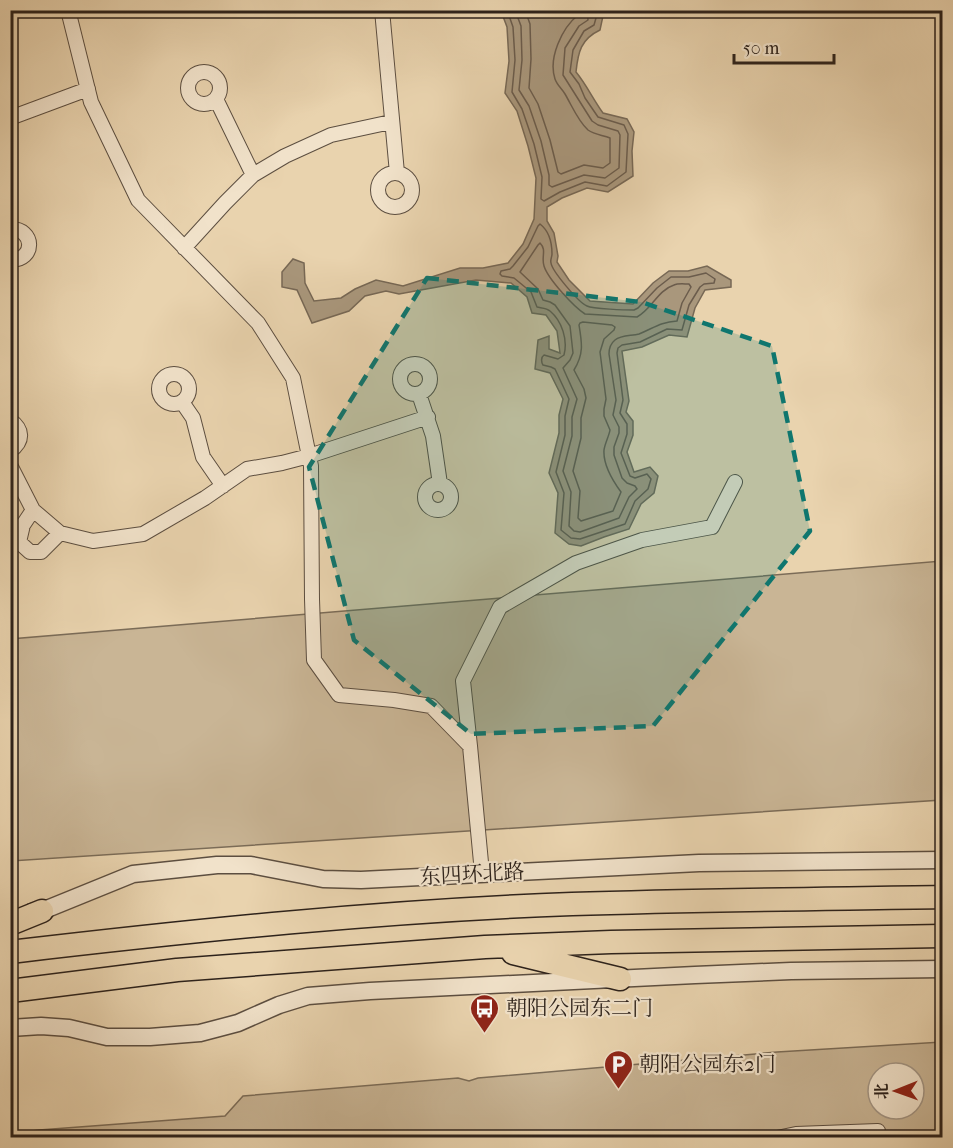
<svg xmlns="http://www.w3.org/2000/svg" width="953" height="1148" font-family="'IM FELL French Canon','Noto Serif SC',serif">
	<rect width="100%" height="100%" fill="#e9d3ae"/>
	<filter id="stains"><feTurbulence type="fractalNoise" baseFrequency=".00333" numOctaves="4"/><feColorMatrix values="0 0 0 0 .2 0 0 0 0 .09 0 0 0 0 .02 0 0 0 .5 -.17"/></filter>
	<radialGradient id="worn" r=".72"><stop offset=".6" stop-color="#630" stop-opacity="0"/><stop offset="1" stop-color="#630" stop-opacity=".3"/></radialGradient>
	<path fill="#c9b595" stroke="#7b6c58" stroke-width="1.5" fill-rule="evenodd" d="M942 561V800L11 861 10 639Z
		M942 1042V1137L11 1138V1134L39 1130 225 1116 243 1096 458 1078 469 1081 478 1078 777 1052ZM878 1073H914V1109H878Z"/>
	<path fill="#a9977c" stroke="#776855" stroke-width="1.5" d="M600 11 603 16 600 30C581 39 578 52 576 72 586 84 593 99 603 113L627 119 634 132 632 151 633 176 608 192 587 188 562 198 547 207V221L554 233 558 256 557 262 569 280 590 301 633 304 653 283 669 271H688L707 266 731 280V287L705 290 695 308 687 337 669 335 642 347 622 351 629 401 626 412 633 421V435L627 452 634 472 650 467 658 476 654 493 641 504 629 529 604 537 581 546 569 544 555 533 558 493 549 473 559 433V415L563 399 550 373 535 369 538 340 549 336V349L560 353 557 331 546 315 532 313 527 297 511 283 476 280 399 294 386 291 365 296 349 311 312 323 297 290 282 287V272L293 259 304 263 305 283 314 301 341 298 355 289 376 280 403 286 460 268H483L508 263 523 244 534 219 536 178 528 146 517 111 505 93 509 61 507 27 501 11Z"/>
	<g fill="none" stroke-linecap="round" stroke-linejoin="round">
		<path stroke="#6b5c4c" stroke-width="1.5" d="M507 10 513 27 515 60 512 92 522 109 534 144 542 177 541 199 544 201 560 192 585 182 607 186 626 172 628 134 624 125 598 117 585 98 579 84 570 72 573 50 584 31 594 25 596 18 595 10
			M515 10 521 26 522 60 519 90 529 106 541 141 549 175V185L552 187 584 175 605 178 619 168 620 135 618 131 598 125 592 121 563 75 565 48 579 26 588 20 587 10
			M525 10 530 24 531 59 529 88 538 104 550 140 558 172 561 174 584 165 603 168 610 163V138C603 135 595 135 588 130 578 121 572 106 565 94 562 89 557 85 555 79 548 58 562 28 578 15V10
			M540 224C549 231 552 243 552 254 552 257 550 260 551 263 552 271 579 303 587 306 593 309 626 310 634 310L638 308 657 288 671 277H689L706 273 715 279 714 283 704 284 700 287 689 305 682 330 667 329 640 342 622 345 618 348 617 353 623 400 620 413 627 424V434L621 453 630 476 635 478 647 474 651 479 648 489 635 501 625 524 580 539 571 538 561 530 564 493 556 472 565 435V416L569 399 555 369 551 367 543 365C541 362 541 357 544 355L558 359 564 355C568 340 562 321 550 311 547 308 541 308 537 307L531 292 514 278 502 276 500 274 501 271 510 269 513 266 528 247 538 226Z
			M540 243C547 250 541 257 544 266 548 279 574 307 585 314L637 317C651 310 658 290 674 285 678 283 684 284 689 284L691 287 682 303 677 321C660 322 654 328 639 334 631 336 621 335 615 340 610 344 609 348 609 354L616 400 613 415 619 427V433L614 447V455L622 478 627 483 635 486 637 489 629 497 619 518 580 532 574 531 569 526 571 492 563 471 572 436V417L577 399 563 368 570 360 573 353 570 326 555 305 550 302 543 300 538 289 520 272 538 245Z
			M583 322 612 325 615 327 614 330 604 339 600 352 606 399 604 409V416L610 430C609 436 605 443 604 450 603 464 613 481 621 492L613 511 581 521 578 518 580 491 573 471 581 438V418L586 398 584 389 574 370C584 354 582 343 579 325L580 323Z"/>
		<defs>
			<path id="minor" d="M68 10 91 102 138 200 258 323 293 378 311 466 312 599 314 660 339 695 394 700 431 706 470 746 482 873
				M382 10 397 173
				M188 88a16 16 0 1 1 32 0a16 16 0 1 1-32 0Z
				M216 99 253 175
				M10 118 88 89
				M378 190a17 17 0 1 1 34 0a17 17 0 1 1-34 0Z
				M10 229C35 228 36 261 10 260
				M184 248 225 203 253 175 285 156 331 135 391 122
				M400 379a15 15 0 1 1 30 0a15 15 0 1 1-30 0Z
				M159 389a15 15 0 1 1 30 0a15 15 0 1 1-30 0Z
				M419 394 433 436 440 484
				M182 402 193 418 203 457 223 486
				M10 420C23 429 24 441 10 451
				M10 465 33 510 60 533 93 541 143 534 205 498 247 469 282 463 309 456 428 417
				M425 497a13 13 0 1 1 26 0a13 13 0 1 1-26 0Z
				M33 510 23 525 19 542 30 552H41L60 533
				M470 746 463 681 500 607 576 563 642 540 712 527 735 482
				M777 1138 796 1134 878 1131"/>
			<path id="tertiary" d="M32 912 42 911 133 874 217 865H251L323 879 361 880 699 863 942 860
				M10 1028 41 1026 69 1028 107 1037H150L200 1033 238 1023 279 1005 308 996 370 991 695 975 791 971 942 969"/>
			<path id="trunk" d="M10 924 42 911
				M10 952C197 930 384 911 572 904 695 900 819 899 942 897
				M513 953 620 979
				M10 991 177 970 485 947 611 942 942 936"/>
		</defs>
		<use href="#minor" stroke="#5c4e40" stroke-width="16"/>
		<use href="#tertiary" stroke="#5c4e40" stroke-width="19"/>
		<use href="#trunk" stroke="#2d221b" stroke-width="25"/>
		<use href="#minor" stroke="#f1e2ca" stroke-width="14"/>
		<use href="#tertiary" stroke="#f1e2ca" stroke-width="16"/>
		<use href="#trunk" stroke="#e9d3ae" stroke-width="22"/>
	</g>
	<path fill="#0f766e" fill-opacity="0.2" stroke="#0f766e" stroke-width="4.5" stroke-dasharray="12 8" stroke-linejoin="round" d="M427 278 641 302 772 346 810 531 653 726 471 734 354 640 309 467Z"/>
	<defs>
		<symbol id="bus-pin" viewBox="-11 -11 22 30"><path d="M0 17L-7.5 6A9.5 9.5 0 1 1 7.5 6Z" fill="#8f2418" stroke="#f1e2ca"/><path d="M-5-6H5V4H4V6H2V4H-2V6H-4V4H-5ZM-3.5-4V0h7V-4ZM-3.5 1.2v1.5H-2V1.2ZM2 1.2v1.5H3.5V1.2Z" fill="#fff"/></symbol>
		<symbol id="parking-pin" viewBox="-11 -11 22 30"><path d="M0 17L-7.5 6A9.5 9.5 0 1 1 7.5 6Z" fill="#8f2418" stroke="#f1e2ca"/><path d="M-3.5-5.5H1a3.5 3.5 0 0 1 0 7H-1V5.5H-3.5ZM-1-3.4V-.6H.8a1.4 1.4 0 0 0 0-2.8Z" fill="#fff"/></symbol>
	</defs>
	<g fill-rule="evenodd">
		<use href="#bus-pin" x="468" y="992" width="33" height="45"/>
		<use href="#parking-pin" x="602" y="1048" width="33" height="45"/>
	</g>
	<g text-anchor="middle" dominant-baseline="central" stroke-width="4.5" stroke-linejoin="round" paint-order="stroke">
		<g font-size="21" fill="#2d221b" stroke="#f1e2ca">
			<text transform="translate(472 874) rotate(-3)">东四环北路</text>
		</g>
		<g font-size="21" fill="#2d221b" stroke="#f1e2ca" text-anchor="start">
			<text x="506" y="1008">朝阳公园东二门</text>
			<text x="639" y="1064">朝阳公园东2门</text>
		</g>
	</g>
	<rect width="953" height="1148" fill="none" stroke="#e9d3ae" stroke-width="36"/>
	<rect x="12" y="12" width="929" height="1124" fill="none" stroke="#2d221b" stroke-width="3"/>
	<rect x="18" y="18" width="917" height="1112" fill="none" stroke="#2d221b" stroke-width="1.5"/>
	<g transform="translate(896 1091) rotate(269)"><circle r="28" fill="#f1e2ca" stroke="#a39584" stroke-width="1.5"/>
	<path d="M0-4.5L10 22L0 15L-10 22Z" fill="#8f2418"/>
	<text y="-9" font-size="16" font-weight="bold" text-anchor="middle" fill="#2d221b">北</text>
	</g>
	<path d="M734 54v9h100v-9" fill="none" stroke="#2d221b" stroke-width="3"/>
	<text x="743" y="54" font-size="18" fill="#2d221b" stroke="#f1e2ca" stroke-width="4.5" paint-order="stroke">50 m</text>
	<rect width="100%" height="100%" filter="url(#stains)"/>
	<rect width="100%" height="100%" fill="url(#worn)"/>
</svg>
